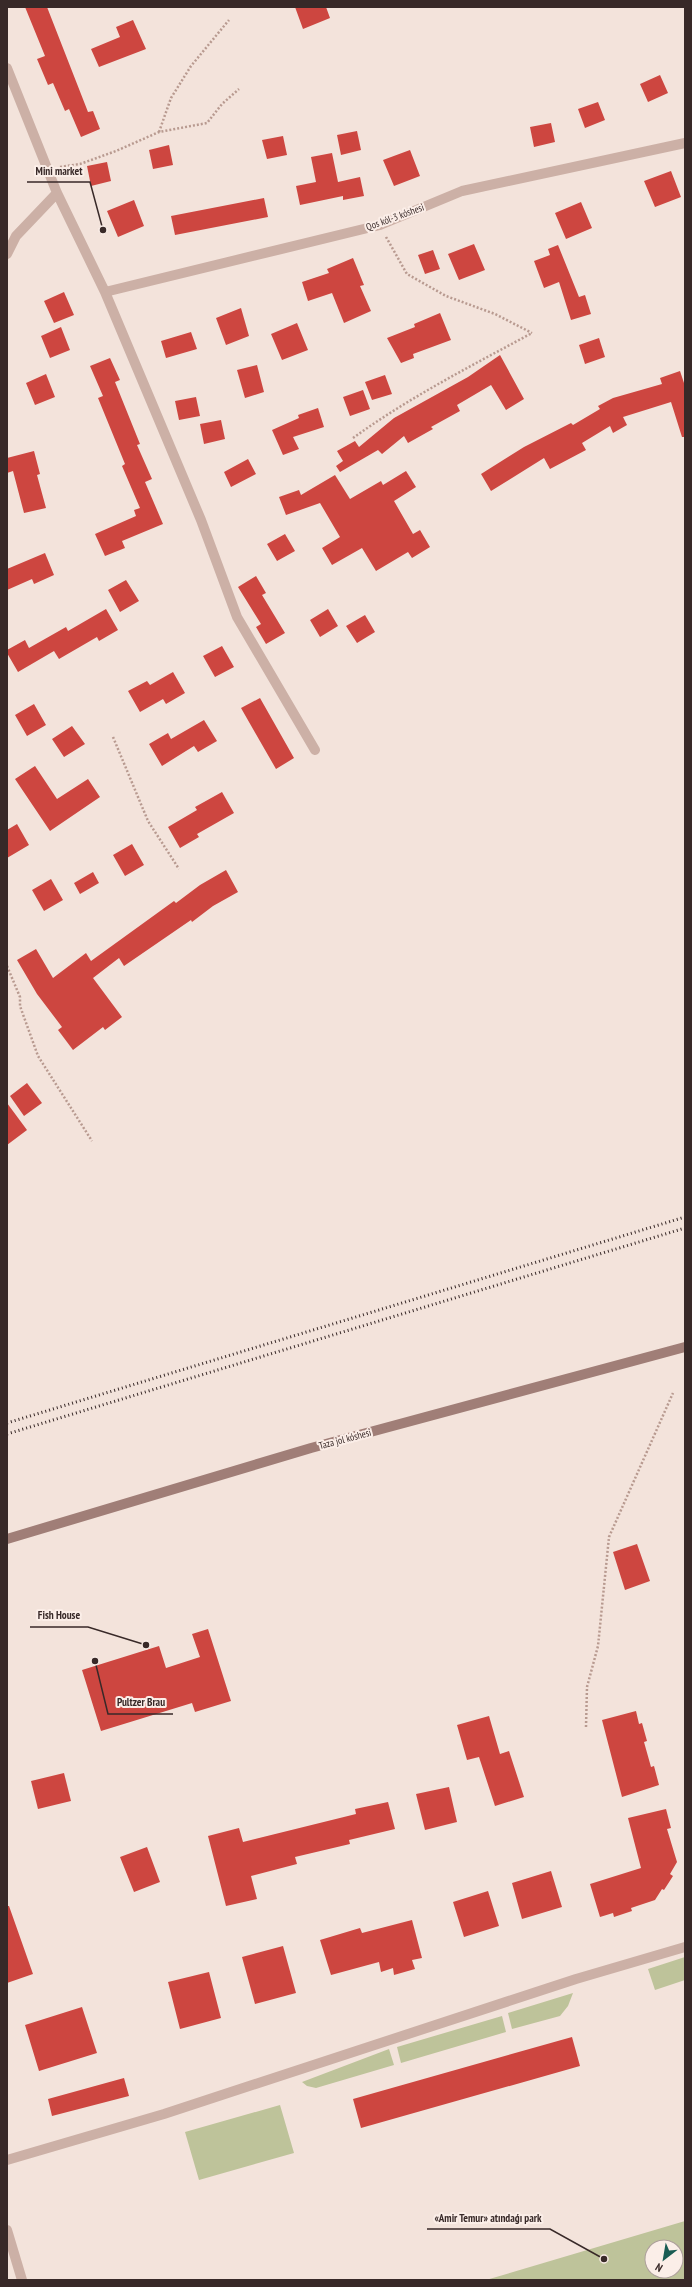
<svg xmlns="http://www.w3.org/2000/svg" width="692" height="2287" font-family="'PT Sans Narrow',sans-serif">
	<rect width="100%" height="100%" fill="#f3e3db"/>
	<path fill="#bec39a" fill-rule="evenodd" d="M685 1957V1980L655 1990 648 1969Z
		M573 1993 568 2006 560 2016 512 2029 508 2013Z
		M502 2016 506 2032 401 2063 397 2047Z
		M389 2049 394 2065 316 2088 307 2086 302 2082Z
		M280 2105 294 2153 199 2180 185 2132Z
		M685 2221V2280H486ZM652 2247H676V2271H652Z"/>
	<path fill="#cd4640" d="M25 7H47L88 112 93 111 100 129 81 137 69 109 65 111 53 83 48 85 37 59 45 56Z
		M295 7H326L330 18 303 29Z
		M133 20 146 49 99 67 91 49 120 37 116 27Z
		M660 75 668 93 648 102 640 84Z
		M598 102 605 120 585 128 578 109Z
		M551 123 555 142 534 147 530 127Z
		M357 131 361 150 341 155 337 135Z
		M283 136 287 155 267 159 262 140Z
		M169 145 173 165 153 169 149 150Z
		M410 150 420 176 394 186 383 160Z
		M332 153 338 182 360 177 364 196 343 200V196L300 205 296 186 316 182 311 157Z
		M107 162 111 181 91 186 87 166Z
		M671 171 681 197 655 207 644 181Z
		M264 198 268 217 175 235 171 216Z
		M134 200 144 226 118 237 107 211Z
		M581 202 592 228 566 239 555 213Z
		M474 244 485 270 459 280 448 254Z
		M558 245 579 297 585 295 591 314 571 320 559 282 544 288 534 261 550 255 548 249Z
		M433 250 440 269 425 274 418 255Z
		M353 258 364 285 360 286 371 311 344 323 332 293 308 301 302 282 329 273 327 269Z
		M64 292 74 315 54 323 44 301Z
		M241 308 249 336 226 345 216 318Z
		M440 313 451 340 413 354 414 358 401 363 387 338 415 327 414 324Z
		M297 323 308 350 282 360 271 334Z
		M61 327 70 350 50 358 41 336Z
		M191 332 197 349 166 358 161 341Z
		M599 338 605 357 585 364 579 345Z
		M500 355 524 399 506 410 491 385 457 405 460 411 431 427 433 429 408 443 404 436 382 454 378 450 340 472 336 466 343 461 337 451 355 441 359 447 394 418 468 377Z
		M110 358 120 380 115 382 140 444 137 445 152 479 145 482 163 524 122 541 125 548 105 556 95 534 136 516 134 510 140 508 122 466 125 464 98 398 103 396 90 366Z
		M257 365 264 392 245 398 237 370Z
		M680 371 685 386V437H682L671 402 623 417 627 425 613 433 610 426 582 443 586 450 550 469 544 458 491 491 481 474 524 447 571 423 573 425 600 409 598 406 613 398 662 384 660 378Z
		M46 374 55 397 35 405 26 383Z
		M385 375 392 394 372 400 365 382Z
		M363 390 370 409 350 416 343 397Z
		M196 397 200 416 179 420 175 401Z
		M318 408 324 427 293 437 299 449 283 455 272 430 299 418 298 415Z
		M221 420 225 439 204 444 200 424Z
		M34 451 40 474 37 475 46 508 24 513 13 471 7 473V458Z
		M248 459 256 474 231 487 224 472Z
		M406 471 416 487 394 501 413 534 420 530 430 547 412 558 408 552 376 571 362 548 332 565 322 548 340 537 320 503 286 515 279 497 299 490 301 495 335 475 350 499 381 481 383 485Z
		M285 534 295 551 277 561 267 544Z
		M45 553 54 575 34 584 32 579 7 590V569Z
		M256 576 266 593 262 595 285 633 266 644 256 627 261 624 238 587Z
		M126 580 139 601 120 612 108 590Z
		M106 609 118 630 99 641 97 637 59 659 54 651 18 672 7 653V650L25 640 29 648 66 627 68 631Z
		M328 609 338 626 320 637 310 620Z
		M365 615 375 632 357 643 346 626Z
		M222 646 234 667 215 677 203 656Z
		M173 672 185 693 166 704 163 699 140 712 128 691 147 681 150 685Z
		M260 698 294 758 276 769 241 708Z
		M34 704 46 725 27 736 15 715Z
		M204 720 217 741 198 752 194 746 162 766 149 744 168 733 171 739Z
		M72 726 85 744 64 757 52 739Z
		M35 766 57 799 88 779 100 797 50 831 15 779Z
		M222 792 234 813 197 834 199 837 180 848 168 827 197 810 195 807Z
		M17 824 29 845 7 858V830Z
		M132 844 144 865 125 876 113 855Z
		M226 870 238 892 213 906 192 922 191 920 124 966 119 958 93 978 122 1017 105 1030 103 1027 73 1050 58 1030 62 1027 37 994 17 960 36 949 53 978 86 953 91 961 174 901 176 903 200 885Z
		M93 872 99 883 80 894 74 883Z
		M51 879 63 900 44 911 32 890Z
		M27 1083 42 1103 24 1116 10 1096Z
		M7 1103 27 1130 7 1145Z
		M637 1544 650 1581 625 1590 613 1552Z
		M208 1629 231 1701 195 1712 192 1703 101 1731 82 1670 159 1646 166 1668 200 1657 192 1634Z
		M636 1711 639 1724 642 1723 647 1741 644 1742 651 1767 654 1766 659 1785 622 1797 602 1720Z
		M489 1716 500 1754 509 1751 524 1797 495 1806 479 1757 467 1760 457 1725Z
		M64 1773 71 1801 38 1809 31 1781Z
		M449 1787 457 1822 425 1830 416 1794Z
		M388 1802 395 1829 349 1840 350 1844 295 1857 297 1864 251 1876 257 1899 226 1906 208 1836 239 1828 243 1842 356 1814 355 1809Z
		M666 1809 671 1828 667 1829 677 1862 670 1874 673 1876 664 1890 662 1889 655 1900 631 1908 632 1911 614 1917 613 1913 600 1917 590 1884 641 1868 628 1818Z
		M147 1847 160 1882 134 1892 120 1857Z
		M551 1871 562 1907 522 1919 512 1883Z
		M488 1891 499 1926 464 1937 453 1902Z
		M7 1906H9L33 1974 7 1983Z
		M412 1920 422 1958 412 1960 415 1969 394 1975 393 1968 381 1972 379 1962 331 1975 320 1940 360 1928 362 1933Z
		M283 1946 296 1993 255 2004 242 1957Z
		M209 1972 221 2018 180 2029 168 1982Z
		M82 2007 97 2053 39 2071 25 2025Z
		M572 2037 580 2066 361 2128 353 2099Z
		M124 2078 129 2096 52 2116 48 2099Z"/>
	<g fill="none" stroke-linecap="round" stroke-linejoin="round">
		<path stroke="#b89a90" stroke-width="2.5" stroke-dasharray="2 2" stroke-linecap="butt" d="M159 132 171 98 191 66 229 20
			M60 167 80 164 116 151 159 132 207 123 222 104 239 89
			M386 237 407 274 446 296 495 314 532 333
			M353 438C410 397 471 366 532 333
			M113 737 148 821 179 869
			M7 966 20 997V1006L38 1056 92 1141
			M586 1727 587 1687 598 1646 609 1537 673 1393"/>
		<path stroke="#ccb0a6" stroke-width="10" d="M7 68 57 193 105 292 201 520 237 617 315 750
			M7 254 16 236 57 193
			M105 292 380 225 462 191 685 143
			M7 2160 164 2114 576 1979 685 1947
			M7 2230 22 2280"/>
		<path stroke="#a07e77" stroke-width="10" d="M7 1539 311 1448 685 1347"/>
		<path stroke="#382928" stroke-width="3" stroke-dasharray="1 3" stroke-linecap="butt" d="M7 1423 685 1217
			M7 1434 685 1228"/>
	</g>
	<g text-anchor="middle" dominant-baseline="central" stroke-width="4" stroke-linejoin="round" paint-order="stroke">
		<g font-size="10" fill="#382928" stroke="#fbeee8">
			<text transform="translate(395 217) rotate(-20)">Qos kól-3 kóshesi</text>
			<text transform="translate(345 1439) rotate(-15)">Taza jol kóshesi</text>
		</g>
	</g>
	<path fill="none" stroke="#382928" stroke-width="1.5" d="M103 230L90 182H27M146 1645L88 1627H30M95 1661L108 1714H173M604 2259L550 2229H427"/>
	<g fill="#382928" stroke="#fbeee8" stroke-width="1.5">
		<circle cx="103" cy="230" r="4"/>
		<circle cx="146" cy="1645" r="4"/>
		<circle cx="95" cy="1661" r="4"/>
		<circle cx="604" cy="2259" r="4"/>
	</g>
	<g font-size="11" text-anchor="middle" font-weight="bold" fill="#382928" stroke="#fbeee8" stroke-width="4" stroke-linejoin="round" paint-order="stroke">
		<text x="59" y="175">Mini market</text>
		<text x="59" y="1619">Fish House</text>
		<text x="141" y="1706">Pultzer Brau</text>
		<text x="488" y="2222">«Amir Temur» atındaǵı park</text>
	</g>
	<rect width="692" height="2287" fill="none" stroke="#382928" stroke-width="16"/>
	<g transform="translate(664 2259) rotate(211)"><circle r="19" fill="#fbeee8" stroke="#ad9f9b"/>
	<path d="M0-3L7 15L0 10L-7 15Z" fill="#1a5c53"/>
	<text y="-6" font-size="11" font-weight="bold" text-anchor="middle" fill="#382928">N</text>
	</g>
</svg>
